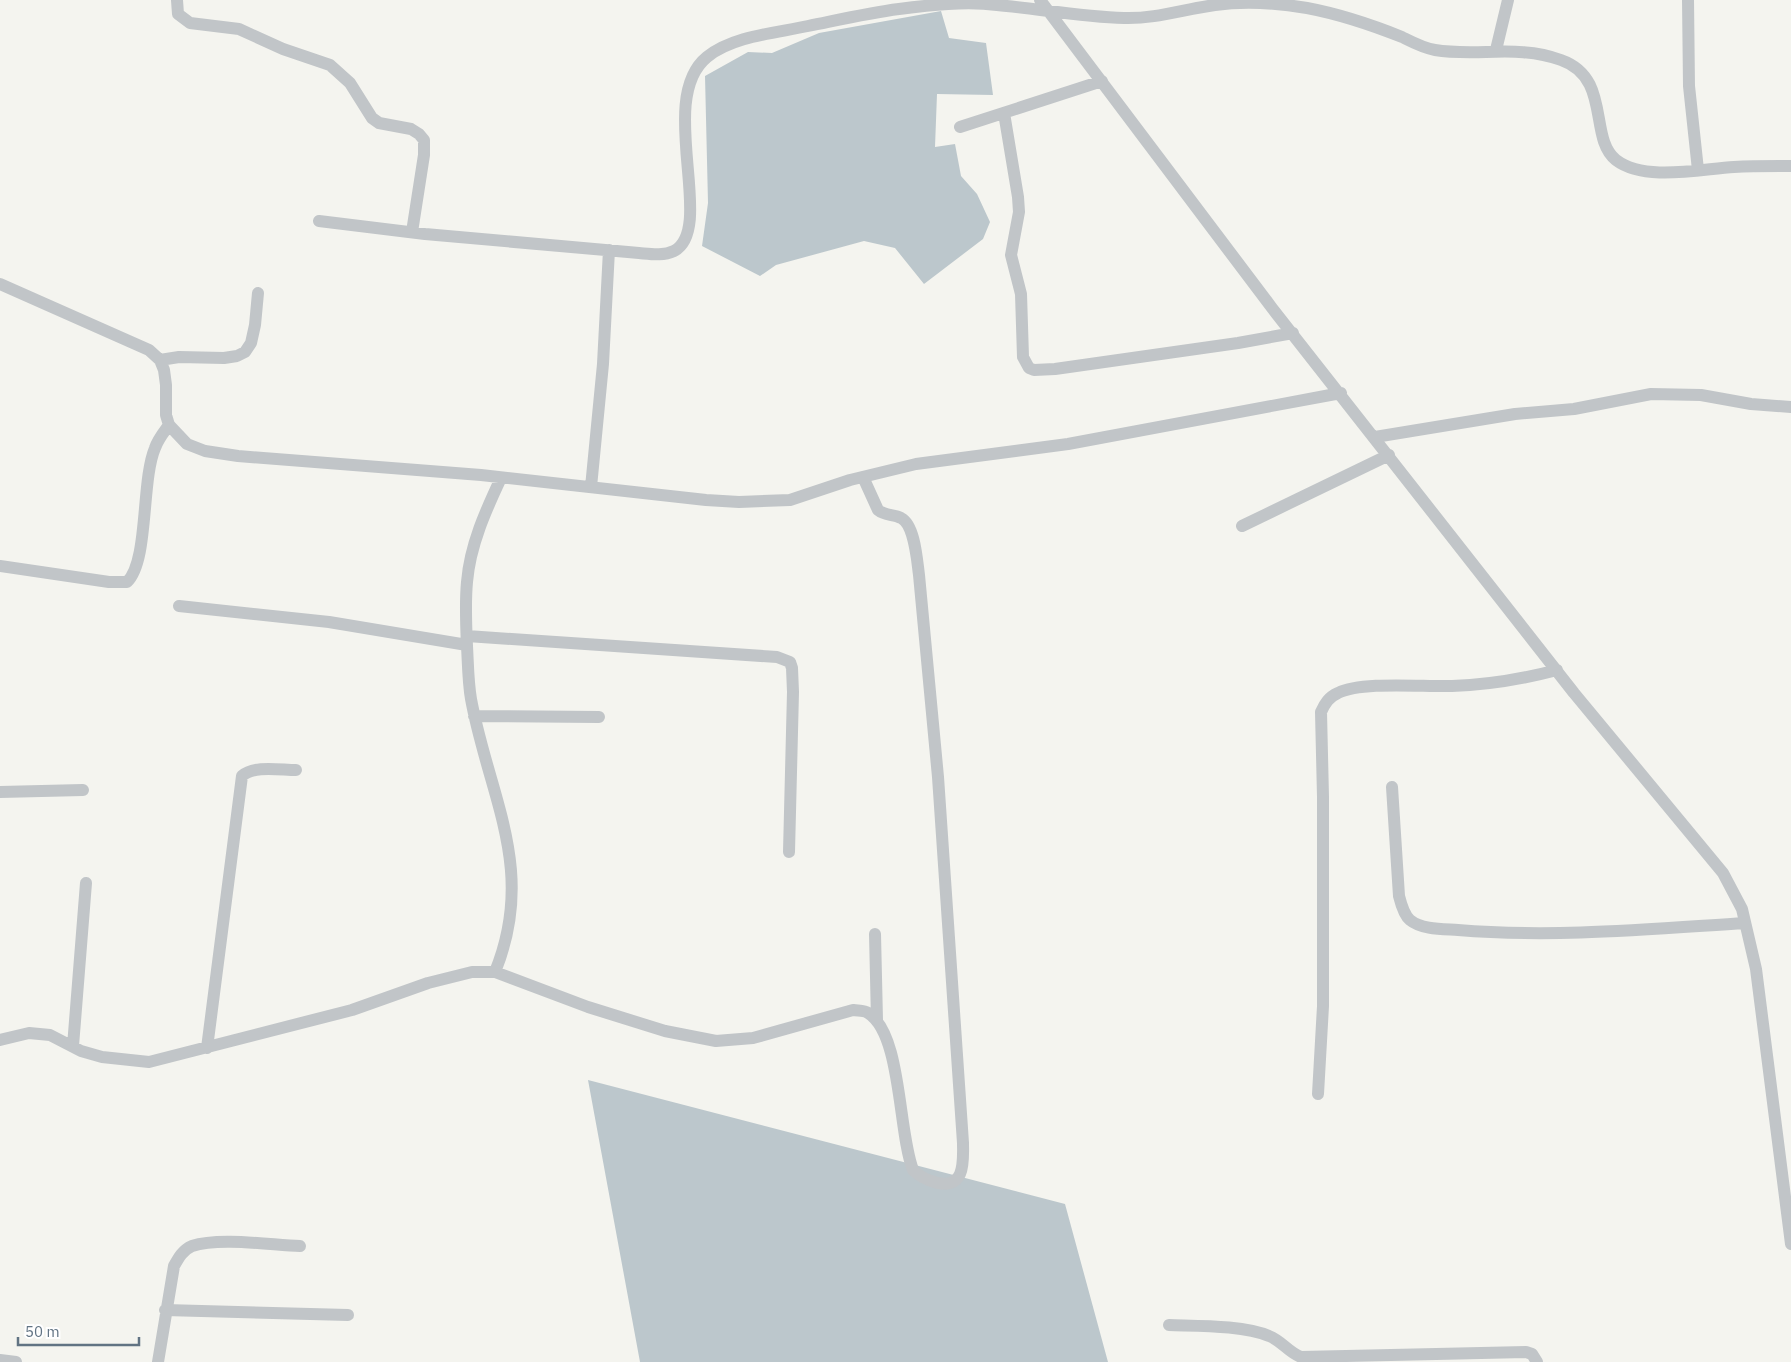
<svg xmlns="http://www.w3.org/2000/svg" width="1791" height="1362" font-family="'IBM Plex Sans',sans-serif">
	<rect width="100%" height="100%" fill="#f4f4ef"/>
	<path fill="#bcc7cc" d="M941 11 949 38 986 43 993 95 937 94 935 147 955 144 961 176 977 194 990 222 983 239 924 284 895 248 864 241 776 265 760 276 702 246 708 203 705 76 748 52 772 53 819 33Z
		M588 1080 1065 1204 1108 1362H640Z"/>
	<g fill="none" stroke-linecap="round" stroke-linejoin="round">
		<path stroke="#c1c5c8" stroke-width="12" d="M177 0 178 14 190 23 239 29 283 49 330 65 350 83 372 118 379 123 411 129 419 134 424 140V155L412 232
			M1040 0 1272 308 1574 693 1723 873 1742 909 1756 969 1791 1244
			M1688 0 1689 86 1698 170
			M1496 50 1508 0
			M1004 113 1018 197 1019 212 1011 255 1021 294 1023 357 1029 368 1034 370 1055 369 1238 343 1293 333
			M960 127 1102 81
			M319 221 425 234 639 253C651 254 663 256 674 251 717 228 655 99 707 57 733 36 776 33 808 26 838 20 868 13 899 9 930 5 966 1 997 5 1040 9 1082 17 1124 18 1156 19 1184 9 1215 5 1245 1 1277 3 1307 8 1339 14 1372 25 1402 37 1412 42 1423 48 1435 50 1477 57 1518 44 1561 60 1612 78 1588 138 1616 160 1645 182 1700 169 1734 167 1753 166 1772 166 1791 166
			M0 284 149 350 160 360 164 370 166 385V415L169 425 187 444 205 451 238 456 481 475 706 500 739 502 790 500 850 480 916 464 1068 444 1341 393
			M160 360 179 357 224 358 237 356 245 352 251 343 255 325 258 293
			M1375 437 1515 414 1574 409 1651 394 1701 395 1751 404 1791 407
			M591 487 603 364 609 250
			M1242 526 1389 455
			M0 566 109 582H127C149 561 141 481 155 448 158 439 164 432 169 425
			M179 606 329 622 467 645
			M467 636 777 657 790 662 792 668 793 692 789 852
			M474 716 599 717
			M1392 787 1399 896C1401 904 1404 915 1410 920 1422 930 1444 929 1458 930 1554 938 1650 929 1745 923
			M0 792 83 790
			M875 934 877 1020
			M495 972C537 869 489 797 471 699 468 682 468 663 467 646 466 625 465 603 467 582 470 545 486 510 501 478
			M0 1040 29 1033 50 1035 81 1051 102 1057 149 1062 352 1010 428 983 472 972H495L588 1007 665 1031 716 1041 753 1038 853 1010C858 1011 864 1010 868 1013 902 1034 898 1132 913 1170 923 1180 952 1193 960 1174 964 1165 963 1153 963 1143L938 777 919 575C917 561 915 525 901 518 894 514 885 516 878 510L863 477
			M73 1046 86 883
			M207 1048 242 776C254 765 280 770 296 770
			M1318 1094 1323 1006V797L1321 712C1325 703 1329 697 1338 693 1362 681 1423 687 1452 686 1487 685 1523 679 1557 670
			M165 1310 348 1315
			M1169 1325C1197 1326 1244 1325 1269 1336 1282 1341 1288 1352 1301 1357L1526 1352 1532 1354 1537 1362
			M0 1360 16 1362
			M158 1362 174 1266C179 1257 183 1250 192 1246 219 1237 271 1245 300 1246"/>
	</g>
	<path d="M18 1337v8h121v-8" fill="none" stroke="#617383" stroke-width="2.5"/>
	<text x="25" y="1337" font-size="15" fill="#617383" stroke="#ffffff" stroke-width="4" paint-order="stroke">50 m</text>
</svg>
